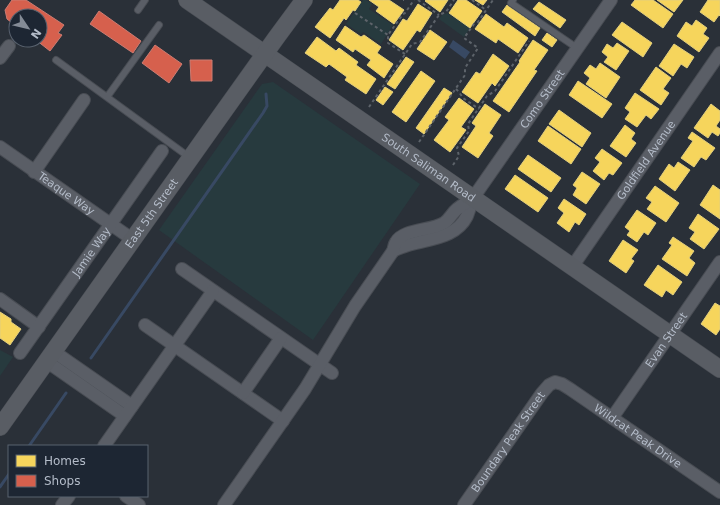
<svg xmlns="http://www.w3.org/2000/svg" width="720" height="505" font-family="'DejaVu Sans',sans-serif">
	<rect width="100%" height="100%" fill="#2a3038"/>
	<path fill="#273a3e" d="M363 0H366L372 4 369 9 393 25 381 44 363 32 361 34 346 24Z
		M447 13 470 28 464 37 439 19 442 15Z
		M273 82 420 184 313 340 159 230 262 84Z
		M0 350 13 357 0 376Z"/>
	<path fill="#384963" d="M453 40 470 52 465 59 449 47Z"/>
	<path fill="#f6d55c" stroke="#e2ce7d" d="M340 0H358L361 2 355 11 353 10 346 20 344 18 330 38 315 27 330 8 333 10Z
		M369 0H389L404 10 394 24 376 11 379 7Z
		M426 0H448L440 12 425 1Z
		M458 0H466L482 11 470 28 449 13Z
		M475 0H487L483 5Z
		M635 0H653L673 14 663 28 631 5Z
		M657 0H683L674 12Z
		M708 0H720V16L719 15 714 22 700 12Z
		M539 2 566 20 560 28 533 9Z
		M418 4 432 13 420 32 417 30 403 50 389 40 403 19 407 21Z
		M507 5 540 28 535 36 502 12Z
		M486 14 504 27 507 23 528 38 518 53 498 39 496 43 475 29Z
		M696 20 707 28 703 34 709 38 699 52 677 36 686 22 692 26Z
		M622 22 652 43 643 57 612 35Z
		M345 26 361 37 364 35 381 47 377 53 393 64 384 78 367 65 371 60 355 49 353 52 336 40Z
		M430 30 447 42 434 60 417 49Z
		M547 33 557 40 552 47 542 40Z
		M317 37 336 51 339 48 358 62 356 65 376 79 366 94 345 80 347 77 329 64 326 67 305 53Z
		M533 40 548 50 534 70 537 71 509 112 493 101 520 62 519 61Z
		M617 43 629 51 616 70 604 62 608 57 602 52 607 44 613 48Z
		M674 44 694 57 687 68 681 64 673 76 659 66Z
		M493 54 509 66 495 86 492 83 478 103 462 92 476 72 480 74Z
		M406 57 414 62 395 89 387 84Z
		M600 63 620 77 606 98 586 84 590 78 584 73 590 65 596 69Z
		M656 67 671 78 663 89 669 93 661 105 640 90Z
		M421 71 435 81 406 122 392 112Z
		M578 81 612 104 602 118 569 95Z
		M385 87 393 92 383 105 376 100Z
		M444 88 452 93 424 134 416 128Z
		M635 93 659 109 651 119 646 115 637 127 625 119 630 112 625 108Z
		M459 98 474 109 461 127 466 130 450 152 434 140 449 120 445 117Z
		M485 104 501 115 489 133 493 136 478 158 462 147 476 126 472 123Z
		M711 104 720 111V120L716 126 720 129V133L718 136 712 132 708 138 694 128Z
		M559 110 591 133 582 147 549 124Z
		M625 125 635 133 631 139 636 143 626 157 610 146Z
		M548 126 581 149 571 164 538 141Z
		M692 132 715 148 706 160 701 157 694 167 681 158 693 141 688 138Z
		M602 149 622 163 613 175 609 173 604 180 593 171 600 162 595 158Z
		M528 155 561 178 551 192 518 169Z
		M678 162 690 170 675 191 659 179 669 164 674 168Z
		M582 172 600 184 586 204 573 195 577 188 573 185Z
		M515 175 548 198 538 212 505 189Z
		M713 185 720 190V219L700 205Z
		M655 186 679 203 666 222 647 209 652 202 646 198Z
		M564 199 586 214 579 225 575 222 569 232 557 223 564 213 558 208Z
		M637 210 656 223 648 235 644 232 637 242 627 235 630 231 625 227Z
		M698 214 719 229 704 249 690 239 695 232 689 228Z
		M673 237 694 251 689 258 695 263 687 276 662 259 672 245 669 243Z
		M623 240 638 250 631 259 634 261 626 273 609 261Z
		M658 265 682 282 673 295 666 290 662 297 644 285Z
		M715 303 720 306V329L716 335 701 324Z
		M0 312 11 319V322L21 329 10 345 0 338Z"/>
	<path fill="#d6604d" stroke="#cc7c72" d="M12 0H26L64 25 58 33 62 35 50 51 36 40H40V16H16V26L7 19 5 10Z
		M99 11 141 41 133 53 90 24Z
		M155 45 182 64 169 83 142 63Z
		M190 60H212V81H191Z"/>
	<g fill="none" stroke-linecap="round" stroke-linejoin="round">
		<path stroke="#384963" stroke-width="3" d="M91 358 263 113 267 106 266 94
			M29 446 66 393
			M0 487 9 474"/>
		<defs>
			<path id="service" d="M513 0 511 3 577 48
				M138 10 145 0
				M56 60 189 157
				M107 97 159 25"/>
			<g id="minor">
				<path d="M0 58 9 46"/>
				<path id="s1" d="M0 147 132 239"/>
				<path d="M34 172 84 100"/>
				<path id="s2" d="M393 251C400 247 408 245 416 243 435 238 457 236 467 216 469 211 471 204 473 198L611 0"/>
				<path id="s3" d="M572 267 720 53"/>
				<path d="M182 269 332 373"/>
				<path d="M0 299 39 327"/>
				<path d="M145 325 283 421"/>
				<path d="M53 351 132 406"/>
				<path id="s4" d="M20 353 162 151"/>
				<path d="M46 361 125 416"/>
				<path d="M243 393 281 338"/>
				<path id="s5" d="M612 418 720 262"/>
				<path d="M104 446 213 291"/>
				<path d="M126 496 139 505"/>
				<path d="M62 505 69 496"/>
				<path d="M224 505 305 389 355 306 393 251C394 248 394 245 396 242 403 229 431 231 444 223 450 219 452 213 457 209 462 205 468 202 473 198"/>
				<path id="s6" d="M464 505 542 393 549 385 555 382 562 384 570 389 720 492"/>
			</g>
			<g id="secondary">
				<path id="s7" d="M187 0 720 369"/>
				<path id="s8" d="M0 427 209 132 276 38 304 0"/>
			</g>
		</defs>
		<use href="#service" stroke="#484c53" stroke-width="8"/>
		<use href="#minor" stroke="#484c53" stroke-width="14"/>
		<use href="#secondary" stroke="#484c53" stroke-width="18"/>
		<path stroke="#5d636a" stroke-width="2" stroke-dasharray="3 3" stroke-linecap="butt" d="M403 0H404
			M418 0 439 15
			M472 0 486 10
			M355 13 388 35
			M405 54 388 43V35L403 14 405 13 414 0
			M456 89 459 92 463 98 479 109
			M369 107 412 44 420 42 439 15 446 12 454 0
			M419 142 465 75V68L478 48 464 38 474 24 478 22 493 0
			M453 165 459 156 457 148 469 131 468 124 487 96 495 91 529 41"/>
		<use href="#service" stroke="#5a5e66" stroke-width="6"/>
		<use href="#minor" stroke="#5a5e66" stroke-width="12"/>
		<use href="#secondary" stroke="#595d64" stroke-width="17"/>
	</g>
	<g text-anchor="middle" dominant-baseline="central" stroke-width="4" stroke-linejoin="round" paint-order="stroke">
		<g font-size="11" fill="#b4bcc9" stroke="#1d2633">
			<text stroke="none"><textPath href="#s2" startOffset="224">Como Street</textPath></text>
			<text stroke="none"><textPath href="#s3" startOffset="130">Goldfield Avenue</textPath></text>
			<text stroke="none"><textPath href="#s7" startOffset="294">South Saliman Road</textPath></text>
			<text stroke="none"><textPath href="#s1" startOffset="81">Teaque Way</textPath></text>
			<text stroke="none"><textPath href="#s8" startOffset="262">East 5th Street</textPath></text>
			<text stroke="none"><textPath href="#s4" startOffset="124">Jamie Way</textPath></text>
			<text stroke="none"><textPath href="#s5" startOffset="95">Evan Street</textPath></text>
			<text stroke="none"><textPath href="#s6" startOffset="253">Wildcat Peak Drive</textPath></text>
			<text stroke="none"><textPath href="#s6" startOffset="77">Boundary Peak Street</textPath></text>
		</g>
	</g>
	<rect x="8" y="445" width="140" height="52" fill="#1d2633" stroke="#59626f"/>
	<rect x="16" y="455" width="20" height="12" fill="#f6d55c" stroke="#59626f"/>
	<text x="44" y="465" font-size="12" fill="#b4bcc9">Homes</text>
	<rect x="16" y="475" width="20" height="12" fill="#d6604d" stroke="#59626f"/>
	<text x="44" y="485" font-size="12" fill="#b4bcc9">Shops</text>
	<g transform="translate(28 28) rotate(125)"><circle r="19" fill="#1d2633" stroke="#59626f"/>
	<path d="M0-3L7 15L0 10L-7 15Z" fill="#848b96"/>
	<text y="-6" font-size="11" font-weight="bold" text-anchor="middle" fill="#b4bcc9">N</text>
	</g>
</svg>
